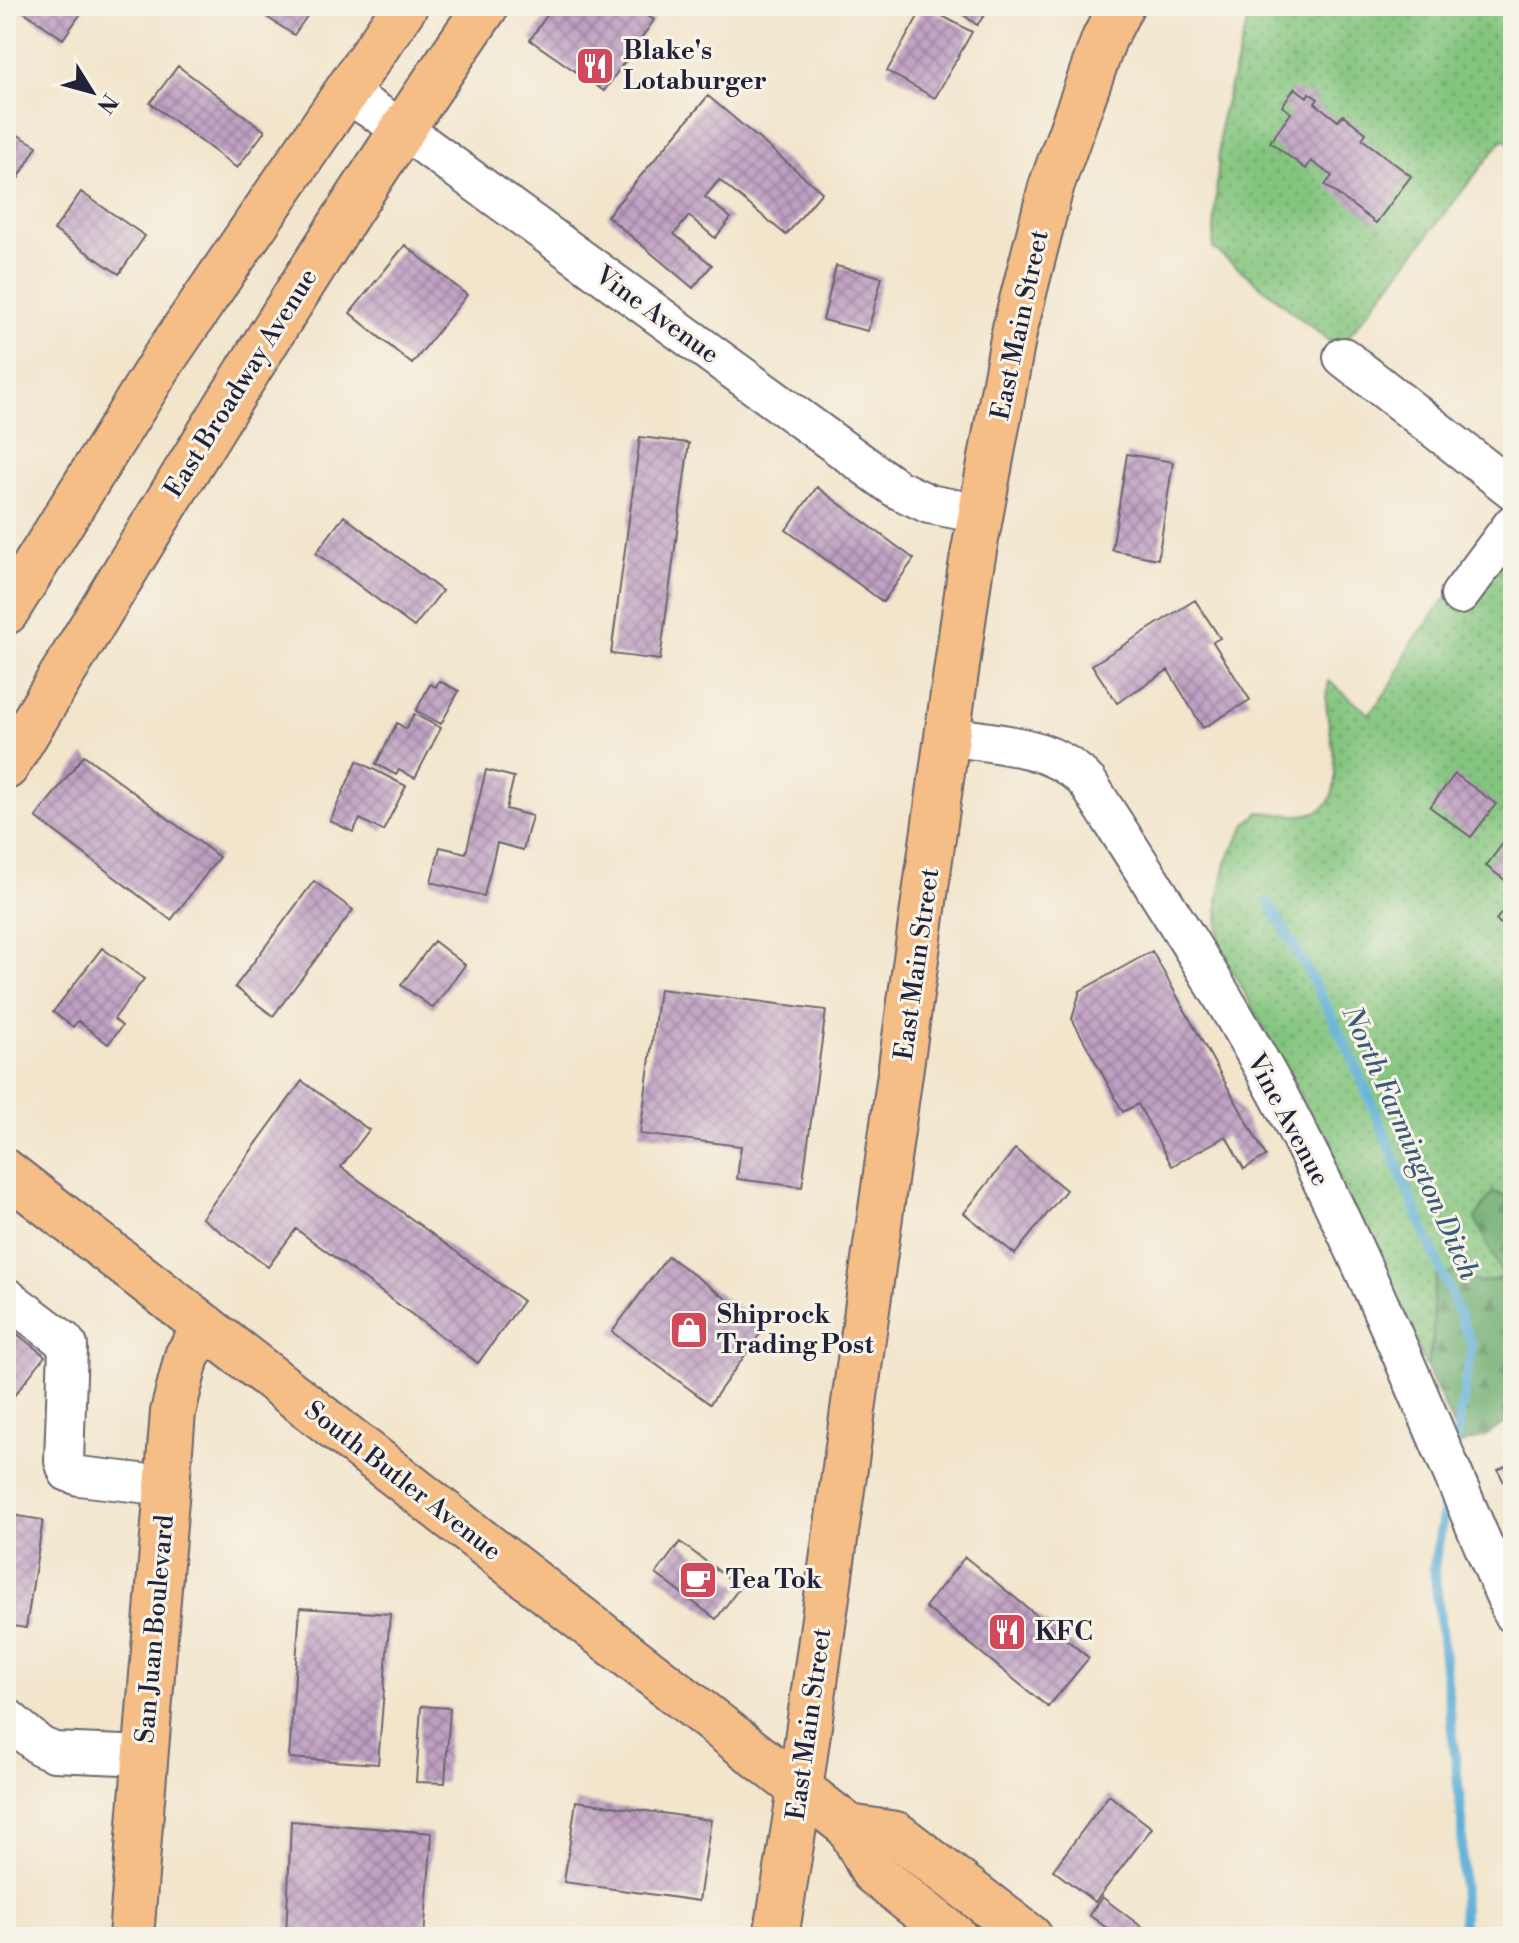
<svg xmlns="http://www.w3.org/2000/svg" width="1519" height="1943" font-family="'Libre Bodoni',serif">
	<defs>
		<pattern id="grass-dots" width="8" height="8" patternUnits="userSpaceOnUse" patternTransform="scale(2)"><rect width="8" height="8" fill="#83c57e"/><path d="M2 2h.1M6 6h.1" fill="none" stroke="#6ba068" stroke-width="1.8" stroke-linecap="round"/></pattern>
		<pattern id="forest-firs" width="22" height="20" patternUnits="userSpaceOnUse" patternTransform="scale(2)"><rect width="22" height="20" fill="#6aaa6d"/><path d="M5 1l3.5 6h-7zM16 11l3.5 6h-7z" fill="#578a5b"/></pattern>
		<pattern id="building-cross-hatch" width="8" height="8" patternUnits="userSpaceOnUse" patternTransform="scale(2)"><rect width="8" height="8" fill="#c0a0c3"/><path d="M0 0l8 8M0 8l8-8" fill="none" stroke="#9c82a0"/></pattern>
	</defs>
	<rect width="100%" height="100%" fill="#f7f3e8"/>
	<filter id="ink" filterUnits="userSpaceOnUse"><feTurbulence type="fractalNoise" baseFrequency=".0125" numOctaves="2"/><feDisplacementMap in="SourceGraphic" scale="16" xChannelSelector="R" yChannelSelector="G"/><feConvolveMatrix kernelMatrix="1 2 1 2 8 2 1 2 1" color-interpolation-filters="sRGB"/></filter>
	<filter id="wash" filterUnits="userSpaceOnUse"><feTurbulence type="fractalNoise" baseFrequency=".006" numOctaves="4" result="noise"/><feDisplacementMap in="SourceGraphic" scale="32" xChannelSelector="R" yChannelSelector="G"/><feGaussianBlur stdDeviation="1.8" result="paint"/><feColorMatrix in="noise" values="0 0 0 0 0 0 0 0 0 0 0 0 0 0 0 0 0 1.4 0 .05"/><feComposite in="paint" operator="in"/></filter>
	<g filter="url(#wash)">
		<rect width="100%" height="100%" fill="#f2e5cc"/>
		<path fill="url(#grass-dots)" stroke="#52745c" stroke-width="2" d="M1252 6H1513V145L1503 139 1339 349 1213 248 1221 119Z
			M1502 525 1513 533V1198L1510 1196 1505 1278 1479 1283 1455 1272 1433 1297 1435 1325 1427 1368 1313 1120 1219 946 1218 899 1226 863 1246 824 1259 812C1276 813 1299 818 1316 812 1352 799 1326 728 1326 700 1326 694 1328 687 1329 681L1369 714 1390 687 1411 644Z"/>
		<path fill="url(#forest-firs)" stroke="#466654" stroke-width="2" d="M1493 1192 1513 1198V1418L1485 1436 1461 1444 1427 1368 1433 1344V1297L1437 1275 1455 1272 1479 1283 1504 1278 1475 1218Z"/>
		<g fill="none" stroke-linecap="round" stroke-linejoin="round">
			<path stroke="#5caed7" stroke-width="10" d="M1268 902 1306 967 1353 1059 1472 1345 1455 1446
				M1447 1494 1434 1567 1462 1819 1463 1937"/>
		</g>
		<g id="blocks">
			<path fill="url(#building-cross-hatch)" d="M16 6H86L63 39Z
				M250 6H314L294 35Z
				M553 6H634L654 20 604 91 530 40Z
				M924 6 972 32 935 98 887 71Z
				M952 6H991L977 25Z
				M178 66 265 131 237 168 150 103Z
				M1295 88 1307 97 1309 93 1318 99 1315 103 1338 121 1343 115 1366 133 1362 139 1411 176 1376 223 1325 185 1332 176 1311 161 1306 169 1270 142 1291 113 1282 106Z
				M708 96 822 192 786 235 719 180 705 197 731 218 715 238 689 216 674 234 712 265 693 288 607 216Z
				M6 128 37 146 15 184 6 179Z
				M81 192 145 236 119 274 54 230Z
				M405 245 467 295 412 364 350 313Z
				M836 266 882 277 868 331 823 320Z
				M640 437 689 443 660 660 611 654Z
				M1127 454 1173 462 1158 559 1112 550Z
				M817 487 914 559 883 602 786 530Z
				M344 516 442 591 414 627 316 553Z
				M1195 600 1220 638 1213 642 1250 700 1203 728 1168 670 1117 703 1092 665Z
				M439 681 459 691 441 724 416 711 430 684 436 687Z
				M414 714 441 728 415 778 399 770 396 775 376 764 397 723 406 729Z
				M84 755 219 857 171 920 36 817Z
				M357 761 406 786 383 831 360 819 353 832 330 821Z
				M486 770 514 777 506 809 532 816 523 850 497 843 484 896 431 882 440 847 466 853Z
				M1455 774 1496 804 1471 837 1430 807Z
				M1513 830V886L1486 866Z
				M314 881 353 910 273 1016 235 987Z
				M1513 898V933L1496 920Z
				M434 941 465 965 433 1008 401 985Z
				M102 948 144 979 114 1019 122 1026 108 1044 78 1021 73 1027 53 1012Z
				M1152 951 1266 1156 1244 1169 1226 1136 1172 1166 1138 1104 1123 1112 1072 1019 1080 991Z
				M659 989 826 1010 802 1187 737 1179 741 1146 640 1134Z
				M302 1081 369 1130 341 1167 523 1301 478 1363 296 1229 268 1267 202 1218Z
				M1015 1149 1066 1190 1015 1254 964 1213Z
				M668 1256 765 1327 710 1404 612 1332Z
				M6 1325 45 1356 6 1406Z
				M1513 1462V1501L1498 1470Z
				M6 1514 43 1520 26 1628 6 1625Z
				M680 1542 740 1587 716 1619 656 1574Z
				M965 1557 1089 1658 1048 1707 925 1607Z
				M300 1608 390 1614 378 1764 289 1758Z
				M421 1706 450 1708 445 1783 416 1782Z
				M1109 1795 1152 1828 1095 1902 1053 1870Z
				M576 1801 711 1820 699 1901 564 1882Z
				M291 1821 432 1833 424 1937H286Z
				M1102 1897 1155 1937H1119L1089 1915Z"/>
		</g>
	</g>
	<g filter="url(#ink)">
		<use href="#blocks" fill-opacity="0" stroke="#6b666e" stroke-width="2"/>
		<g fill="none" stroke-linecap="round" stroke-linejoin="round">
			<defs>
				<path id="minor" d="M344 92 401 128 897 489 929 504 981 514
					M1343 357 1513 490
					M1460 595 1513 524
					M948 736C996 744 1053 744 1088 783 1153 885 1220 987 1278 1094 1367 1262 1437 1440 1513 1614
					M6 1297 63 1340 68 1346 64 1461 68 1472 79 1476 167 1486
					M6 1717 40 1746 54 1752 145 1756"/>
				<path id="major" d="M6 612 163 360 405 6
					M6 767C162 511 315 253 486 6
					M6 1172 849 1827 873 1872 955 1937
					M849 1827 896 1834 1030 1937
					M131 1937 173 1412 187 1356 206 1327
					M776 1937 800 1790 970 572 1015 328 1051 187 1104 39 1121 6"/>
			</defs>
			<use href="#minor" stroke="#6b666e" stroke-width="42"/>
			<use href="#major" stroke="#6b666e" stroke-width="48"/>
			<use href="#minor" stroke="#fff" stroke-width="38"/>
			<use href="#major" stroke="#f6be87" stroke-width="44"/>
		</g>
	</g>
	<defs>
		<symbol id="restaurant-square" viewBox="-11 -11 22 22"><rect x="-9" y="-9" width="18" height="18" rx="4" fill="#d1495b" stroke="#f7f3e8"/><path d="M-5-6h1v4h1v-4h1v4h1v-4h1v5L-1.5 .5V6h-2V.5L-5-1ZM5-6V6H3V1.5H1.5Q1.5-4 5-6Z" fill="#fff"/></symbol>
		<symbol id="shop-square" viewBox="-11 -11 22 22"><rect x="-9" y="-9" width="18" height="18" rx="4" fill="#d1495b" stroke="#f7f3e8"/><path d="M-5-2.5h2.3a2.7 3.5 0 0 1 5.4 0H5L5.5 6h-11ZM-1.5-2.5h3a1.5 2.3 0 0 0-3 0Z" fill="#fff"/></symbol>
		<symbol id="cafe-square" viewBox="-11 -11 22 22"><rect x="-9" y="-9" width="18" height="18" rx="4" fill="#d1495b" stroke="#f7f3e8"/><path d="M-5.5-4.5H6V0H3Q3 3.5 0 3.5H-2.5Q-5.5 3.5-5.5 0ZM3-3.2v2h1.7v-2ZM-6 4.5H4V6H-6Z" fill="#fff"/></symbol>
	</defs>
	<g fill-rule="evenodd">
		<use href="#restaurant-square" x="573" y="44" width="44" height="44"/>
		<use href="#shop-square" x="667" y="1308" width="44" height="44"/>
		<use href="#cafe-square" x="676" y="1558" width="44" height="44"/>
		<use href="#restaurant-square" x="985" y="1610" width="44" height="44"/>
	</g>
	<g text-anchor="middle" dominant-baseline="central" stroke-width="6" stroke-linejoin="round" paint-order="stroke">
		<g font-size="26" font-weight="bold" fill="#22223b" stroke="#f7f3e8" text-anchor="start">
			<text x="623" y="51">Blake's<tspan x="623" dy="30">Lotaburger</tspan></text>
			<text x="717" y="1315">Shiprock<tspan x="717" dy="30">Trading Post</tspan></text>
			<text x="726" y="1580">Tea Tok</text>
			<text x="1035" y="1632">KFC</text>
		</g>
		<g font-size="26" fill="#22223b" stroke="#f7f3e8">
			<text transform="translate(657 315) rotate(36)">Vine Avenue</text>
			<text transform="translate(1020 325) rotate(-78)">East Main Street</text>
			<text transform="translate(241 383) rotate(-58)">East Broadway Avenue</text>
			<text transform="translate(917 964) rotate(-82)">East Main Street</text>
			<text transform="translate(1288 1120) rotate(62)">Vine Avenue</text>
			<text transform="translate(403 1481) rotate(38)">South Butler Avenue</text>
			<text transform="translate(155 1629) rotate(-85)">San Juan Boulevard</text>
			<text transform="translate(809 1724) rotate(-82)">East Main Street</text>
		</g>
		<g font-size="28" font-style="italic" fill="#395a79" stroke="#f7f3e8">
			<text transform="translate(1410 1143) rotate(66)">North Farmington Ditch</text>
		</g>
	</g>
	<rect width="1519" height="1943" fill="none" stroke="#f7f3e8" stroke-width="32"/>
	<g transform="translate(92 92) rotate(127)" stroke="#f7f3e8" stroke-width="6" paint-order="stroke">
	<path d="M0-6L14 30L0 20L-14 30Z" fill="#22223b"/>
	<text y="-12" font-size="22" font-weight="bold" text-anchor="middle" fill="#22223b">N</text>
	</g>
</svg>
